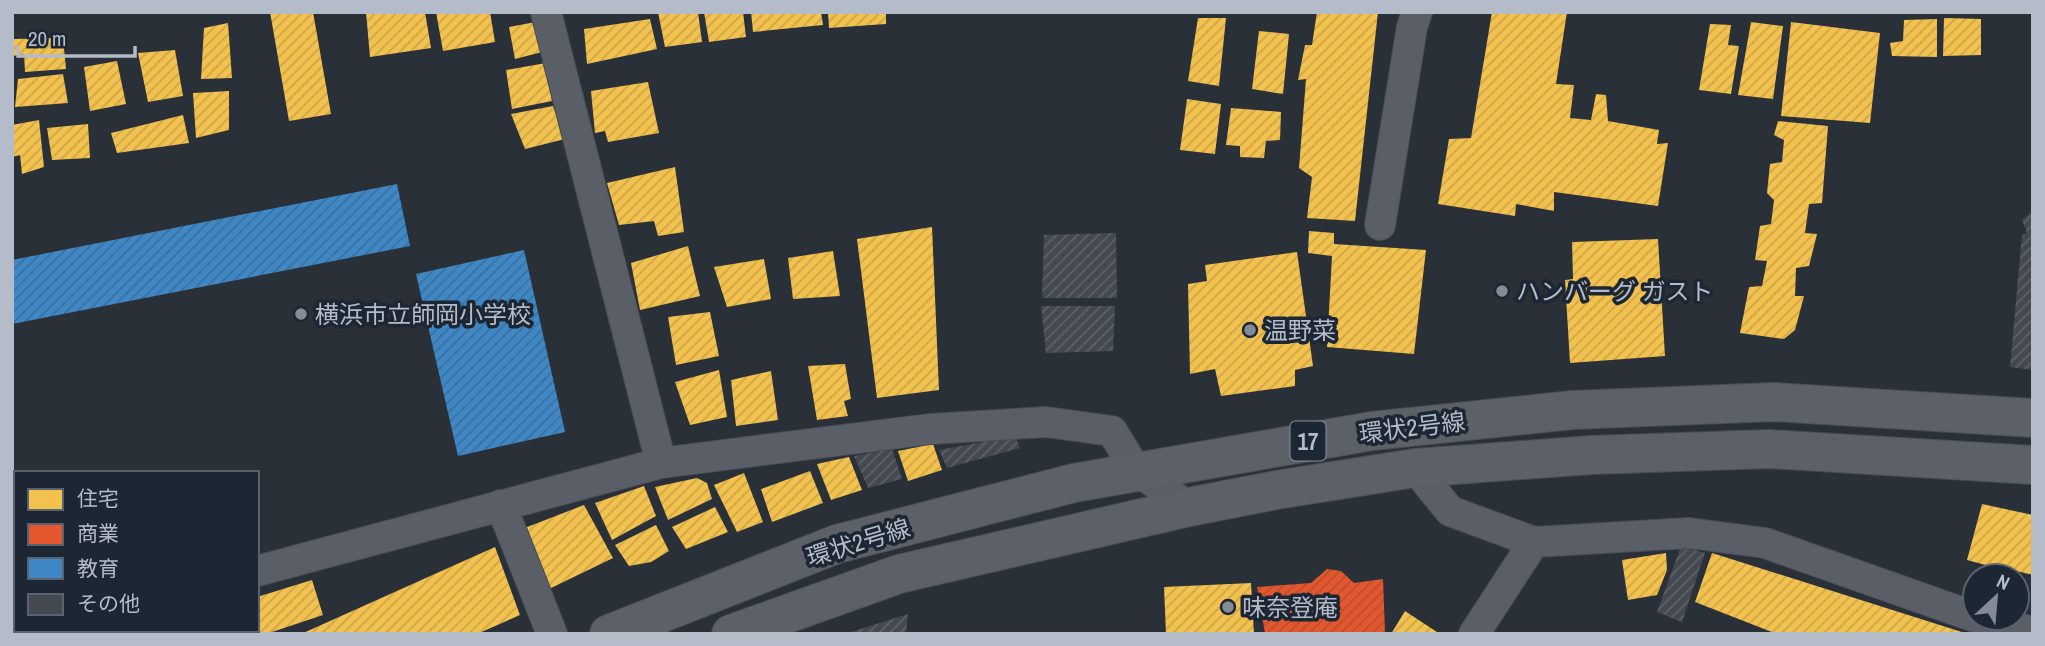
<svg xmlns="http://www.w3.org/2000/svg" width="2045" height="646" font-family="'Archivo Narrow','Noto Sans JP',sans-serif">
	<defs>
		<pattern id="homes-hatch" width="6" height="6" patternUnits="userSpaceOnUse" patternTransform="scale(1.75)"><rect width="6" height="6" fill="#f2c14e"/><path d="M-1 1l2-2M0 6l6-6M5 7l2-2" fill="none" stroke="#cca64a"/></pattern>
		<pattern id="shops-hatch" width="6" height="6" patternUnits="userSpaceOnUse" patternTransform="scale(1.75)"><rect width="6" height="6" fill="#e4572e"/><path d="M-1 1l2-2M0 6l6-6M5 7l2-2" fill="none" stroke="#b84f32"/></pattern>
		<pattern id="schools-hatch" width="6" height="6" patternUnits="userSpaceOnUse" patternTransform="scale(1.75)"><rect width="6" height="6" fill="#3f88c5"/><path d="M-1 1l2-2M0 6l6-6M5 7l2-2" fill="none" stroke="#3c709c"/></pattern>
		<pattern id="building-hatch" width="6" height="6" patternUnits="userSpaceOnUse" patternTransform="scale(1.75)"><rect width="6" height="6" fill="#444950"/><path d="M-1 1l2-2M0 6l6-6M5 7l2-2" fill="none" stroke="#5d6168"/></pattern>
	</defs>
	<rect width="100%" height="100%" fill="#2a3038"/>
	<path fill="url(#homes-hatch)" d="M270 12H313L331 114 289 121Z
		M366 12H425L431 48 370 57Z
		M436 12H490L495 42 443 51Z
		M658 12H698L702 42 665 47Z
		M704 12H743L746 37 709 42Z
		M751 12H821L823 25 753 32Z
		M828 12H886V24L829 28Z
		M1317 12H1378L1355 221 1307 218 1312 177 1299 168 1306 79 1298 80 1305 45H1312Z
		M1492 12H1567L1556 84 1574 85 1570 118 1591 120 1596 94 1606 95 1608 121 1659 130 1657 144 1668 143 1658 206 1554 192V211L1516 204 1515 216 1438 204 1449 139 1471 138Z
		M1198 18H1226L1219 86 1188 81Z
		M1944 18 1981 19V55L1943 56Z
		M650 19 657 49 587 64 584 29Z
		M1937 19V57L1892 56 1890 43 1903 41 1904 20Z
		M541 21 546 51 515 59 509 27Z
		M1751 22 1783 26 1773 99 1738 95Z
		M1791 22 1880 33 1870 123 1781 116Z
		M228 23 232 78 201 79 204 28Z
		M1710 24 1731 25 1728 45 1739 46 1731 94 1699 90Z
		M1259 31 1289 34 1283 94 1252 89Z
		M63 38 66 69 25 72 24 54 13 56V39Z
		M175 50 183 96 148 102 138 53Z
		M117 61 126 104 90 111 84 67Z
		M546 63 552 101 512 109 506 70Z
		M63 74 68 103 15 107 18 79Z
		M648 82 659 133 608 142 605 131 595 133 591 91Z
		M229 91V130L196 138 193 93Z
		M1187 99 1221 104 1215 154 1180 150Z
		M553 106 565 139 525 149 511 114Z
		M1231 108 1281 112 1280 140 1266 141 1264 158 1240 157V146L1226 145Z
		M183 115 189 143 117 153 111 133Z
		M39 120 44 167 22 174 20 155 12 157V125Z
		M1778 121 1828 126 1822 203 1809 204 1805 233 1817 234 1809 266 1796 268 1795 296H1804L1795 330 1784 339 1740 333 1749 287 1762 286 1767 261 1755 260 1760 226 1771 224 1774 200 1767 193 1770 164 1782 162 1784 140 1774 135Z
		M88 124 90 158 52 160 47 128Z
		M675 167 684 232 658 236 654 221 619 225 607 183Z
		M932 227 939 390 877 398 857 239Z
		M1309 231 1334 233V244L1426 250 1414 354 1327 347 1332 256 1308 253Z
		M1658 239 1665 356 1570 363 1565 280 1573 279 1572 242Z
		M688 246 700 296 640 310 631 263Z
		M833 251 840 296 793 299 788 258Z
		M1297 252 1313 366 1295 370V386L1221 396 1215 369 1190 374 1188 284 1207 281 1205 265Z
		M764 259 771 299 727 307 714 267Z
		M710 312 719 356 676 365 668 317Z
		M845 364 851 399 844 401 848 416 817 420 808 366Z
		M719 370 727 417 690 425 675 382Z
		M771 371 778 420 736 426 731 380Z
		M933 444 942 470 908 481 898 451Z
		M849 457 862 490 831 500 817 464Z
		M810 471 823 503 772 522 761 489Z
		M744 473 763 522 737 532 714 485Z
		M697 478 707 483 712 499 668 520 655 487Z
		M644 486 656 516 612 540 595 503Z
		M1982 504 2033 515V575L2012 570 2011 576H1992L1993 567 1967 560Z
		M584 505 613 558 549 589 522 529Z
		M715 507 728 532 686 549 672 527Z
		M656 525 669 551 651 562 629 566 615 545Z
		M495 547 520 615 477 634H301Z
		M1666 553 1667 570 1657 595 1628 600 1622 560Z
		M1712 553 1965 633V634H1777L1695 602Z
		M312 580 323 615 266 634H231L229 630H257V597Z
		M1251 583 1254 634H1166L1164 587Z
		M1405 611 1440 634H1391Z
		M171 630H215L216 634H163Z"/>
	<path fill="url(#shops-hatch)" d="M1327 569 1341 571 1354 583 1383 579 1385 632 1265 633 1257 587 1311 583Z"/>
	<path fill="url(#schools-hatch)" d="M397 184 410 246 12 324V260Z
		M524 250 565 432 458 456 416 274Z"/>
	<path fill="url(#building-hatch)" d="M2033 211V370L2010 367 2022 235 2027 233 2022 220Z
		M1116 233 1117 298H1042L1044 235Z
		M1041 306H1115L1113 351 1046 353Z
		M1015 436 1020 448 947 468 939 450Z
		M892 449 902 479 868 488 854 456Z
		M1681 546 1705 553 1682 622 1657 612Z
		M908 614 906 634H848V633Z"/>
	<g fill="none" stroke-linecap="round" stroke-linejoin="round">
		<defs>
			<path id="minor" d="M546 12 661 463
				M1380 225 1412 27 1417 12
				M1415 468 1450 511 1534 542 1474 634
				M501 505 552 634
				M1534 542 1689 533 1765 543 1975 617
				M257 571 661 463 930 429 1046 422 1112 431 1136 470 1189 507
				M1979 618 2033 632
				M76 634 85 630"/>
			<path id="primary" d="M609 634 837 544 1074 483 1372 431 1572 410 1774 402 2033 418
				M731 634 899 574 1189 507 1276 490 1415 468 1591 455 1769 449 2033 465"/>
		</defs>
		<use href="#minor" stroke="#484c53" stroke-width="32"/>
		<use href="#primary" stroke="#484c55" stroke-width="40"/>
		<use href="#minor" stroke="#5a5e66" stroke-width="30"/>
		<use href="#primary" stroke="#5c6168" stroke-width="38"/>
	</g>
	<g fill="#848b96" stroke="#1d2633" stroke-width="2.5">
		<circle cx="1502" cy="291" r="7"/>
		<circle cx="301" cy="314" r="7"/>
		<circle cx="1250" cy="330" r="7"/>
		<circle cx="1228" cy="607" r="7"/>
	</g>
	<g text-anchor="middle" dominant-baseline="central" stroke-width="7" stroke-linejoin="round" paint-order="stroke">
		<rect fill="#1d2633" stroke="#878f9c" stroke-width="2" x="1290.5" y="421.5" width="35" height="39" rx="5"/>
		<g font-size="23" font-weight="bold" fill="#b4bcc9">
			<text x="1308" y="441">17</text>
		</g>
		<g font-size="24" fill="#b4bcc9" stroke="#1d2633" text-anchor="start">
			<text x="1516" y="291">ハンバーグ ガスト</text>
			<text x="315" y="314">横浜市立師岡小学校</text>
			<text x="1264" y="330">温野菜</text>
			<text x="1242" y="607">味奈登庵</text>
		</g>
		<g font-size="24" fill="#b4bcc9" stroke="#1d2633">
			<text transform="translate(1412 427) rotate(-7)">環状2号線</text>
			<text transform="translate(858 542) rotate(-17)">環状2号線</text>
		</g>
	</g>
	<rect width="2045" height="646" fill="none" stroke="#b4bcc9" stroke-width="28"/>
	<rect x="14" y="471" width="245" height="161" fill="#1d2633" stroke="#59626f" stroke-width="2"/>
	<rect x="28" y="489" width="35" height="21" fill="#f2c14e" stroke="#59626f" stroke-width="2"/>
	<text x="77" y="506" font-size="21" fill="#b4bcc9">住宅</text>
	<rect x="28" y="524" width="35" height="21" fill="#e4572e" stroke="#59626f" stroke-width="2"/>
	<text x="77" y="541" font-size="21" fill="#b4bcc9">商業</text>
	<rect x="28" y="558" width="35" height="21" fill="#3f88c5" stroke="#59626f" stroke-width="2"/>
	<text x="77" y="576" font-size="21" fill="#b4bcc9">教育</text>
	<rect x="28" y="594" width="35" height="21" fill="#444950" stroke="#59626f" stroke-width="2"/>
	<text x="77" y="611" font-size="21" fill="#b4bcc9">その他</text>
	<g transform="translate(1996 597) rotate(26)"><circle r="33" fill="#1d2633" stroke="#59626f" stroke-width="2"/>
	<path d="M0-5L12 26L0 18L-12 26Z" fill="#848b96"/>
	<text y="-10" font-size="19" font-weight="bold" text-anchor="middle" fill="#b4bcc9">N</text>
	</g>
	<path d="M18 46v10h117v-10" fill="none" stroke="#b4bcc9" stroke-width="3.5"/>
	<text x="28" y="46" font-size="21" fill="#b4bcc9" stroke="#1d2633" stroke-width="5" paint-order="stroke">20 m</text>
</svg>
